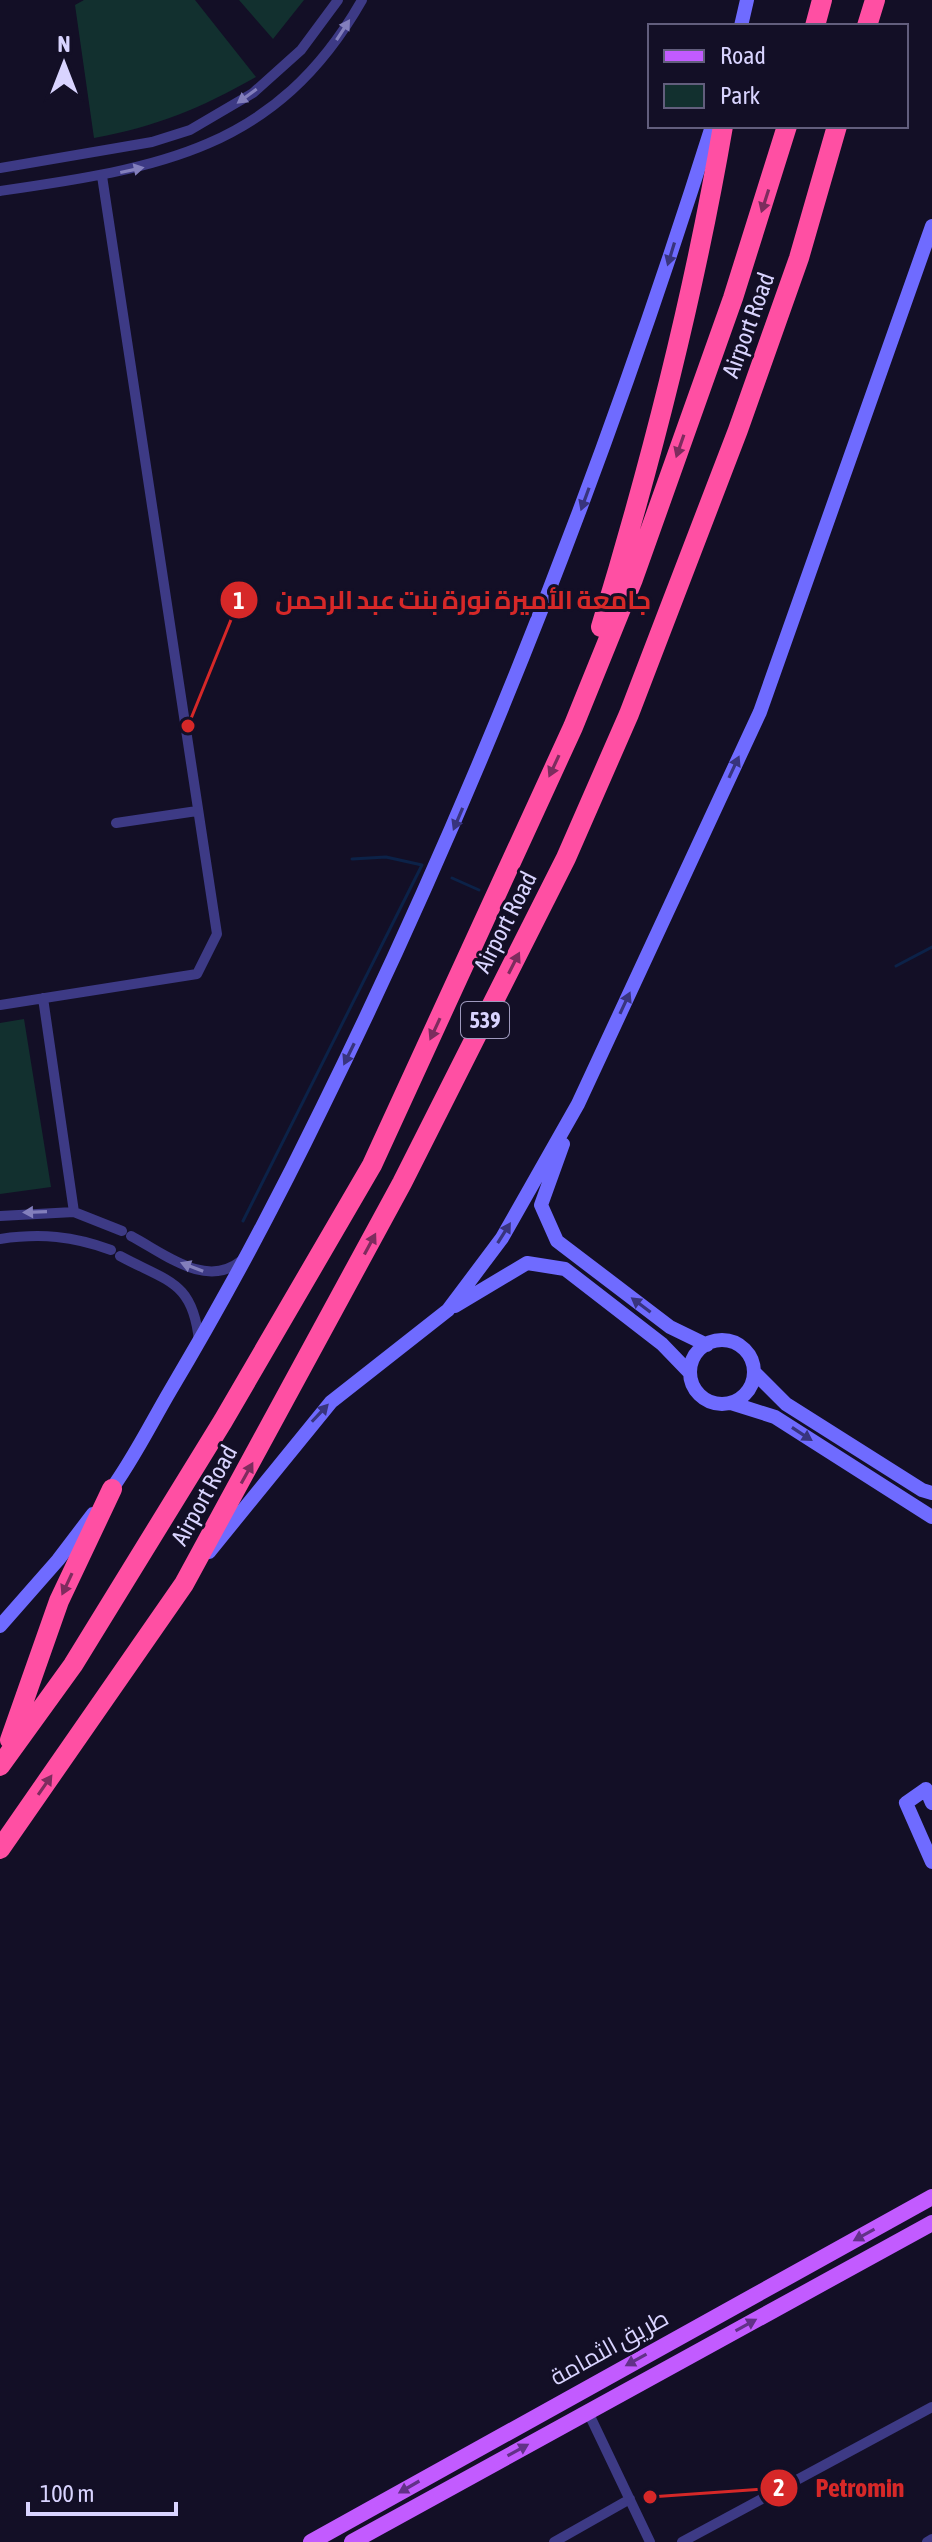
<svg xmlns="http://www.w3.org/2000/svg" width="932" height="2542" font-family="'Asap Condensed',Cairo,sans-serif">
	<rect width="100%" height="100%" fill="#130f26"/>
	<path fill="#12302f" d="M84 0H195L256 77C199 109 158 126 94 138L75 5Z
		M239 0H304L273 39Z
		M24 1019 51 1187 0 1194V1023Z"/>
	<g fill="none" stroke-linecap="round" stroke-linejoin="round">
		<path stroke="#0c2248" stroke-width="3" d="M452 878 479 890
			M896 966 932 947
			M243 1221 422 865 386 857 352 859"/>
		<path stroke="#3d3a85" stroke-width="10" d="M0 168 152 142 190 130 253 93 301 50 338 0
			M0 191C158 168 276 151 362 0
			M116 823 197 811
			M43 998 74 1212
			M0 1005 197 974 217 934 102 176
			M0 1216 74 1212 122 1231
			M131 1236C165 1254 206 1289 241 1261
			M0 1239C41 1233 73 1236 111 1250
			M120 1256C168 1282 193 1281 199 1341
			M588 2412 650 2542
			M554 2542 630 2499
			M682 2542 932 2407
			M927 2542 932 2539"/>
		<path stroke="#6f6bff" stroke-width="14" d="M741 26 747 0
			M563 1144 541 1205 557 1241 670 1327 707 1345
			M455 1306 527 1263 565 1269 662 1344 690 1373
			M690 1372a32 32 0 1 1 64 0a32 32 0 1 1-64 0Z
			M754 1372 786 1404 922 1490 932 1493
			M731 1403 775 1417 932 1517
			M108 1494C132 1462 150 1425 170 1391 226 1297 276 1203 323 1106 479 789 606 462 712 126
			M209 1552 331 1402 448 1310 502 1238 578 1104 760 712 932 226
			M0 1626 58 1560 93 1514
			M932 1803 926 1789 906 1803 932 1862"/>
		<path stroke="#c25bff" stroke-width="16" d="M311 2542 932 2197
			M352 2542 932 2223"/>
		<path stroke="#ff4fa3" stroke-width="20" d="M815 26 822 0
			M867 26 875 0
			M601 627C651 463 694 295 723 126
			M10 1740 59 1601 112 1489
			M0 1766 73 1665 223 1421 372 1165 573 727 633 579 733 298 787 126
			M0 1849 184 1584 402 1183 566 858 629 714 738 430 799 258 837 126"/>
	</g>
	<defs><path id="oneway-solid" d="M-6-.8H1V-3.2L6.5 0L1 3.2V.8H-6Z" transform="scale(2)"/></defs>
	<g fill="#837fbc">
		<use href="#oneway-solid" transform="translate(343 30) rotate(-57)"/>
		<use href="#oneway-solid" transform="translate(247 96) rotate(144)"/>
		<use href="#oneway-solid" transform="translate(132 170) rotate(-12)"/>
		<use href="#oneway-solid" transform="translate(35 1212) rotate(178)"/>
		<use href="#oneway-solid" transform="translate(192 1267) rotate(-159)"/>
	</g>
	<g fill="#7d2c5e">
		<use href="#oneway-solid" transform="translate(765 201) rotate(108)"/>
		<use href="#oneway-solid" transform="translate(680 446) rotate(109)"/>
		<use href="#oneway-solid" transform="translate(554 766) rotate(115)"/>
		<use href="#oneway-solid" transform="translate(514 963) rotate(-63)"/>
		<use href="#oneway-solid" transform="translate(435 1029) rotate(115)"/>
		<use href="#oneway-solid" transform="translate(370 1244) rotate(-62)"/>
		<use href="#oneway-solid" transform="translate(247 1473) rotate(-61)"/>
		<use href="#oneway-solid" transform="translate(67 1584) rotate(115)"/>
		<use href="#oneway-solid" transform="translate(45 1785) rotate(-55)"/>
	</g>
	<g fill="#38347d">
		<use href="#oneway-solid" transform="translate(671 254) rotate(107)"/>
		<use href="#oneway-solid" transform="translate(585 499) rotate(110)"/>
		<use href="#oneway-solid" transform="translate(734 767) rotate(-65)"/>
		<use href="#oneway-solid" transform="translate(458 819) rotate(113)"/>
		<use href="#oneway-solid" transform="translate(625 1003) rotate(-65)"/>
		<use href="#oneway-solid" transform="translate(349 1054) rotate(116)"/>
		<use href="#oneway-solid" transform="translate(504 1233) rotate(-58)"/>
		<use href="#oneway-solid" transform="translate(641 1305) rotate(-143)"/>
		<use href="#oneway-solid" transform="translate(320 1413) rotate(-47)"/>
		<use href="#oneway-solid" transform="translate(802 1434) rotate(33)"/>
	</g>
	<g fill="#623188">
		<use href="#oneway-solid" transform="translate(864 2235) rotate(151)"/>
		<use href="#oneway-solid" transform="translate(746 2325) rotate(-29)"/>
		<use href="#oneway-solid" transform="translate(636 2360) rotate(151)"/>
		<use href="#oneway-solid" transform="translate(518 2450) rotate(-29)"/>
		<use href="#oneway-solid" transform="translate(409 2487) rotate(150)"/>
	</g>
	<g text-anchor="middle" dominant-baseline="central" stroke-width="6" stroke-linejoin="round" paint-order="stroke">
		<rect fill="#130f26" stroke="#9e99be" stroke-width="2" x="461" y="1002" width="48" height="36" rx="6"/>
		<g font-size="22" font-weight="bold" fill="#d9d4ff">
			<text x="485" y="1020">539</text>
		</g>
		<g font-size="24" fill="#d9d4ff" stroke="#130f26">
			<text transform="translate(748 325) rotate(-70)">Airport Road</text>
			<text transform="translate(505 922) rotate(-63)">Airport Road</text>
			<text transform="translate(204 1495) rotate(-61)">Airport Road</text>
			<text transform="translate(609 2347) rotate(-29)">طريق الثمامة</text>
		</g>
	</g>
	<path fill="none" stroke="#d62828" stroke-width="3" d="M188 726L239 600M650 2497L779 2488"/>
	<g fill="#d62828" stroke="#130f26" stroke-width="3">
		<circle cx="188" cy="726" r="8"/>
		<circle cx="650" cy="2497" r="8"/>
		<circle cx="239" cy="600" r="20"/>
		<circle cx="779" cy="2488" r="20"/>
	</g>
	<g font-size="24" text-anchor="middle" font-weight="bold" fill="#fff">
		<text x="239" y="609">1</text>
		<text x="779" y="2496">2</text>
	</g>
	<g font-size="26" text-anchor="middle" font-weight="bold" fill="#d62828" stroke="#130f26" stroke-width="6" stroke-linejoin="round" paint-order="stroke">
		<text x="463" y="609">جامعة الأميرة نورة بنت عبد الرحمن</text>
		<text x="860" y="2497">Petromin</text>
	</g>
	<rect x="648" y="24" width="260" height="104" fill="#130f26" stroke="#625e7d" stroke-width="2"/>
	<rect x="664" y="50" width="40" height="12" fill="#c25bff" stroke="#625e7d" stroke-width="2"/>
	<text x="720" y="64" font-size="24" fill="#d9d4ff">Road</text>
	<rect x="664" y="84" width="40" height="24" fill="#12302f" stroke="#625e7d" stroke-width="2"/>
	<text x="720" y="104" font-size="24" fill="#d9d4ff">Park</text>
	<g transform="translate(64 64)" stroke="#130f26" stroke-width="6" paint-order="stroke">
	<path d="M0-6L14 30L0 20L-14 30Z" fill="#d9d4ff"/>
	<text y="-12" font-size="22" font-weight="bold" text-anchor="middle" fill="#d9d4ff">N</text>
	</g>
	<path d="M28 2502v12h148v-12" fill="none" stroke="#d9d4ff" stroke-width="4"/>
	<text x="40" y="2502" font-size="24" fill="#d9d4ff" stroke="#130f26" stroke-width="6" paint-order="stroke">100 m</text>
</svg>
